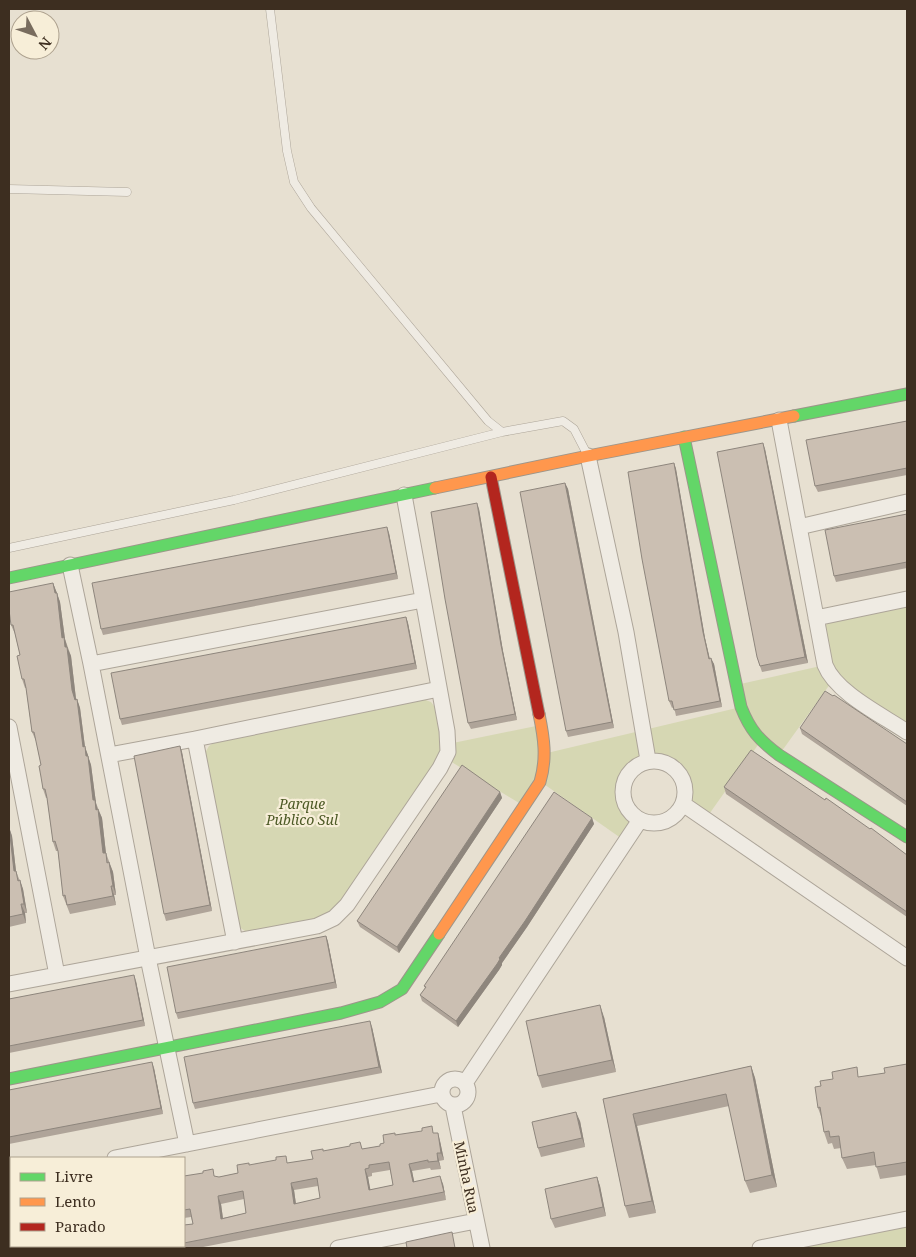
<svg xmlns="http://www.w3.org/2000/svg" width="916" height="1257" font-family="'Noto Serif',serif">
	<rect width="100%" height="100%" fill="#e7e0d1"/>
	<path fill="#d6d7b3" d="M907 605V725L846 684 833 680 779 755 760 742 705 820 683 804C696 752 623 745 623 792 623 804 630 813 640 820L625 841 541 782 524 806 445 758 338 906 318 920 248 933 239 927 205 753 209 746 215 742 423 699 431 702 437 710 448 744 541 725 547 753 741 707 736 685 825 665 824 628 829 621Z
		M907 1219V1248H760Z"/>
	<g fill="none" stroke-linecap="round" stroke-linejoin="round">
		<defs>
			<path id="lane" d="M270 9 287 151 294 182 311 208 488 421 502 432 563 421 574 429 587 454
				M9 189 127 192
				M9 548 234 500 502 432"/>
			<path id="street" d="M779 420 825 665C836 693 882 715 907 732
				M588 456 626 632 648 760
				M799 527 907 502
				M70 565 91 664 148 958 187 1144
				M816 618 907 599
				M91 664 423 600
				M9 727 57 975
				M195 739 235 942
				M109 755 195 739 439 689
				M623 792a31 31 0 1 1 62 0a31 31 0 1 1-62 0Z
				M683 804 907 958
				M9 984 317 926 334 918 347 905 440 768 448 752 447 731 404 495
				M442 1092a13 13 0 1 1 26 0a13 13 0 1 1-26 0Z
				M465 1083 640 820
				M453 1106 482 1248
				M115 1158 441 1094
				M9 1179H11
				M73 1246V1248
				M338 1248 476 1221
				M760 1248 907 1219"/>
			<path id="fast" d="M794 416 907 394
				M684 437 741 707C750 730 759 740 779 755L907 837
				M9 578 435 488
				M9 1079 341 1013 380 1002 402 989 439 934"/>
			<path id="slow" d="M435 488 588 456 794 416
				M439 934 540 782C547 758 544 738 539 714"/>
			<path id="jam" d="M491 477 539 714"/>
		</defs>
		<use href="#lane" stroke="#ada599" stroke-width="9"/>
		<use href="#street" stroke="#ada599" stroke-width="17"/>
		<use href="#fast" stroke="#9c958a" stroke-width="13"/>
		<use href="#slow" stroke="#9c958a" stroke-width="13"/>
		<use href="#jam" stroke="#9c958a" stroke-width="13"/>
		<use href="#lane" stroke="#efebe3" stroke-width="8"/>
		<use href="#street" stroke="#efebe3" stroke-width="15"/>
		<use href="#fast" stroke="#63d668" stroke-width="11"/>
		<use href="#slow" stroke="#ff974d" stroke-width="11"/>
		<use href="#jam" stroke="#b3261e" stroke-width="11"/>
	</g>
	<path fill="#afa499" fill-rule="evenodd" d="M907 421V475L818 492 815 486Z
		M765 449 808 663 762 672 757 657Z
		M674 463 676 469 705 638 710 659 714 664 722 707 676 716 674 707 672 708 669 701Z
		M565 483 568 489 614 728 568 737 566 731Z
		M479 509 503 651 517 720 471 729 468 723Z
		M907 514V568L836 582 834 576Z
		M389 533 398 579 103 635 101 629Z
		M53 583 60 602 65 639 71 656 76 699H77L80 708 85 747 91 765 96 803 102 818 106 853 113 872 116 895H114L116 905 70 914 63 896 58 851H56L53 842 47 798H46L43 789 41 765 36 741 32 732 26 688H25L22 679 20 655 15 634 11 625Z
		M406 617 408 623 417 669 122 725 120 719Z
		M800 728 907 744V806L802 734Z
		M180 746 182 752 212 911 166 921 164 914Z
		M724 787 825 800 907 855V917L726 794Z
		M500 792 502 798 399 953 360 927 357 921Z
		M592 818 594 824 527 927 502 963V965L499 970 458 1027 422 1001 420 995 425 988 424 986Z
		M9 827 12 836 16 871 23 889 27 913H25L26 923 9 927Z
		M326 936 328 942 337 988 178 1019 176 1013Z
		M136 981 145 1026 9 1053V999Z
		M604 1017 616 1072 542 1088 538 1076Z
		M372 1027 382 1073 195 1109 193 1103Z
		M907 1064V1175L880 1179 876 1165 847 1169 842 1158 841 1148 834 1149 832 1143 828 1144 824 1132 822 1119 818 1108 821 1086 860 1077 885 1073Z
		M751 1066 755 1078 777 1187 750 1193 745 1181 729 1106 637 1126 656 1213 629 1218 625 1206 603 1099Z
		M154 1068 163 1114 9 1144V1090Z
		M580 1121 585 1147 541 1157 538 1148Z
		M435 1133 440 1141 444 1160 439 1161 441 1169 431 1170 430 1168 412 1171 414 1182 443 1184 446 1200 198 1248H93L92 1246H184V1225L193 1224 191 1217 184 1218V1176L219 1177 238 1173 250 1165 289 1163 313 1159 324 1151 363 1149 380 1146 395 1135ZM390 1170 393 1185 370 1190 368 1177 372 1176V1173ZM318 1186 320 1198 296 1204 294 1190ZM244 1199 246 1213 223 1218 221 1204Z
		M597 1177 600 1186 606 1216 555 1228 551 1219Z"/>
	<path fill="#8e867d" d="M763 443 765 449 808 663 805 657Z
		M674 463 676 469 705 638 711 665 709 659 703 632Z
		M565 483 568 489 614 728 612 722Z
		M477 503 479 509 503 651 517 720 515 714 501 645Z
		M387 527 389 533 398 579 396 573Z
		M53 583 57 593 58 599 57 593 60 602 65 639 68 650 67 647 71 656 76 699 78 707 77 699 80 708 85 747 88 755 89 762 88 756 91 765 96 803 99 816 98 809 102 818 107 863 103 853 83 747 62 638Z
		M406 617 408 623 417 669 415 663Z
		M711 658 714 664 722 707 720 701Z
		M180 746 182 752 212 911 210 905Z
		M500 792 502 798 399 953 397 947Z
		M592 818 594 824 527 927 502 963V965L499 970 458 1027 456 1021Z
		M9 827 12 836 17 880 14 871Z
		M109 862 113 872 116 895 113 886Z
		M20 880 23 889 27 913 24 904Z
		M111 886 114 895 116 905 113 896Z
		M21 904 25 913 26 923 23 914Z
		M326 936 328 942 337 988 335 982Z
		M134 975 136 981 145 1026 143 1020Z
		M600 1005 604 1017 616 1072 612 1060Z
		M370 1021 372 1027 382 1073 379 1067Z
		M152 1062 154 1068 163 1114 161 1108Z
		M751 1066 755 1078 777 1187 772 1175Z
		M576 1112 580 1121 585 1147 582 1138Z
		M633 1114 637 1126 656 1213 652 1201Z
		M438 1133 440 1141 444 1160 441 1153Z
		M437 1153 441 1169 438 1161Z
		M409 1164 412 1171 416 1190 413 1182Z
		M365 1169 368 1177 372 1198 369 1190Z
		M440 1176 443 1184 446 1200Z
		M597 1177 600 1186 606 1216 603 1207Z
		M291 1183 294 1190 297 1212 294 1204Z
		M218 1196 221 1204 224 1227 221 1219Z"/>
	<path fill="#cbbfb2" stroke="#8e867d" fill-rule="evenodd" d="M907 421V468L815 486 806 440Z
		M763 443 805 657 760 666 757 657 717 452Z
		M674 463 703 632 709 659 711 658 720 701 674 710 672 701H669L642 559 628 472Z
		M565 483 612 722 566 731 520 492Z
		M477 503 501 645 515 714 468 723 445 599 431 512Z
		M907 514V562L834 576 825 530Z
		M387 527 396 573 101 629 92 583Z
		M53 583 55 593H57L62 638 64 637 65 647H67L72 690 75 700 77 699 83 747 85 746 86 756H88L93 800H95L96 810 98 809 103 853H106L107 863 109 862 113 886H111L113 896 67 905 65 895 63 896 58 851 55 841 53 842 47 798 45 789H43L41 777 39 766 41 765 34 732H32L26 688 24 679H22L17 656 20 655 13 625H11L9 610V592Z
		M406 617 415 663 120 719 111 673Z
		M825 691 833 696 834 695 907 744V802L800 728Z
		M180 746 210 905 164 914 134 756Z
		M751 750 825 800 826 798 870 829 871 828 907 855V912L724 787Z
		M462 765 500 792 397 947 357 921Z
		M554 792 592 818 525 921 499 958 500 959 497 964 456 1021 420 995 426 987 424 986Z
		M9 827 14 871H16L18 881 20 880 24 904H21L23 914 9 917Z
		M326 936 335 982 176 1013 167 967Z
		M134 975 143 1020 9 1046V999Z
		M600 1005 612 1060 538 1076 526 1021Z
		M370 1021 379 1067 193 1103 184 1057Z
		M152 1062 161 1108 9 1137V1090Z
		M907 1064V1162L876 1167 874 1152 842 1158 839 1136 830 1137 829 1131 824 1132 820 1107 818 1108 815 1087 821 1086 820 1081 833 1079 832 1072 857 1067 858 1077 885 1073 884 1068Z
		M751 1066 772 1175 745 1181 726 1094 633 1114 652 1201 625 1206 603 1099Z
		M576 1112 582 1138 538 1148 532 1122Z
		M432 1126 433 1133H438L441 1153H437L438 1161 428 1162V1160L409 1164 413 1182 440 1176 444 1192 184 1243V1225L193 1224 190 1209 184 1210V1176L203 1173V1171L213 1169 214 1176 219 1177 238 1173 237 1165 249 1163V1165L276 1160V1157L286 1156 287 1163 313 1159 311 1151 323 1149V1151L350 1146V1144L360 1142 362 1149 380 1146V1144L384 1143 383 1135 395 1133V1135L422 1131V1128ZM389 1162 393 1185 369 1190 365 1169 369 1168V1165ZM317 1178 320 1198 294 1204 291 1183ZM243 1191 246 1213 221 1219 218 1196Z
		M597 1177 603 1207 551 1219 545 1189Z
		M452 1232 455 1248H407L406 1242Z
		M92 1246H168L155 1248H93Z"/>
	<g text-anchor="middle" dominant-baseline="central" stroke-width="4.5" stroke-linejoin="round" paint-order="stroke">
		<g font-size="14" font-style="italic" fill="#4d5a26" stroke="#f7eed8">
			<text x="302" y="803">Parque<tspan x="302" dy="16">Público Sul</tspan></text>
		</g>
		<g font-size="14" fill="#3d2e20" stroke="#f7eed8">
			<text transform="translate(467 1177) rotate(78)">Minha Rua</text>
		</g>
	</g>
	<rect width="916" height="1257" fill="none" stroke="#3d2e20" stroke-width="20"/>
	<rect x="10" y="1157" width="175" height="90" fill="#f7eed8" stroke="#ada18e"/>
	<rect x="20" y="1173" width="25" height="8" fill="#63d668" stroke="#ada18e"/>
	<text x="55" y="1182" font-size="15" fill="#3d2e20">Livre</text>
	<rect x="20" y="1198" width="25" height="8" fill="#ff974d" stroke="#ada18e"/>
	<text x="55" y="1207" font-size="15" fill="#3d2e20">Lento</text>
	<rect x="20" y="1223" width="25" height="8" fill="#b3261e" stroke="#ada18e"/>
	<text x="55" y="1232" font-size="15" fill="#3d2e20">Parado</text>
	<g transform="translate(35 35) rotate(131)"><circle r="24" fill="#f7eed8" stroke="#ada18e"/>
	<path d="M0-4L9 19L0 12L-9 19Z" fill="#786c5e"/>
	<text y="-8" font-size="14" font-weight="bold" text-anchor="middle" fill="#3d2e20">N</text>
	</g>
</svg>
